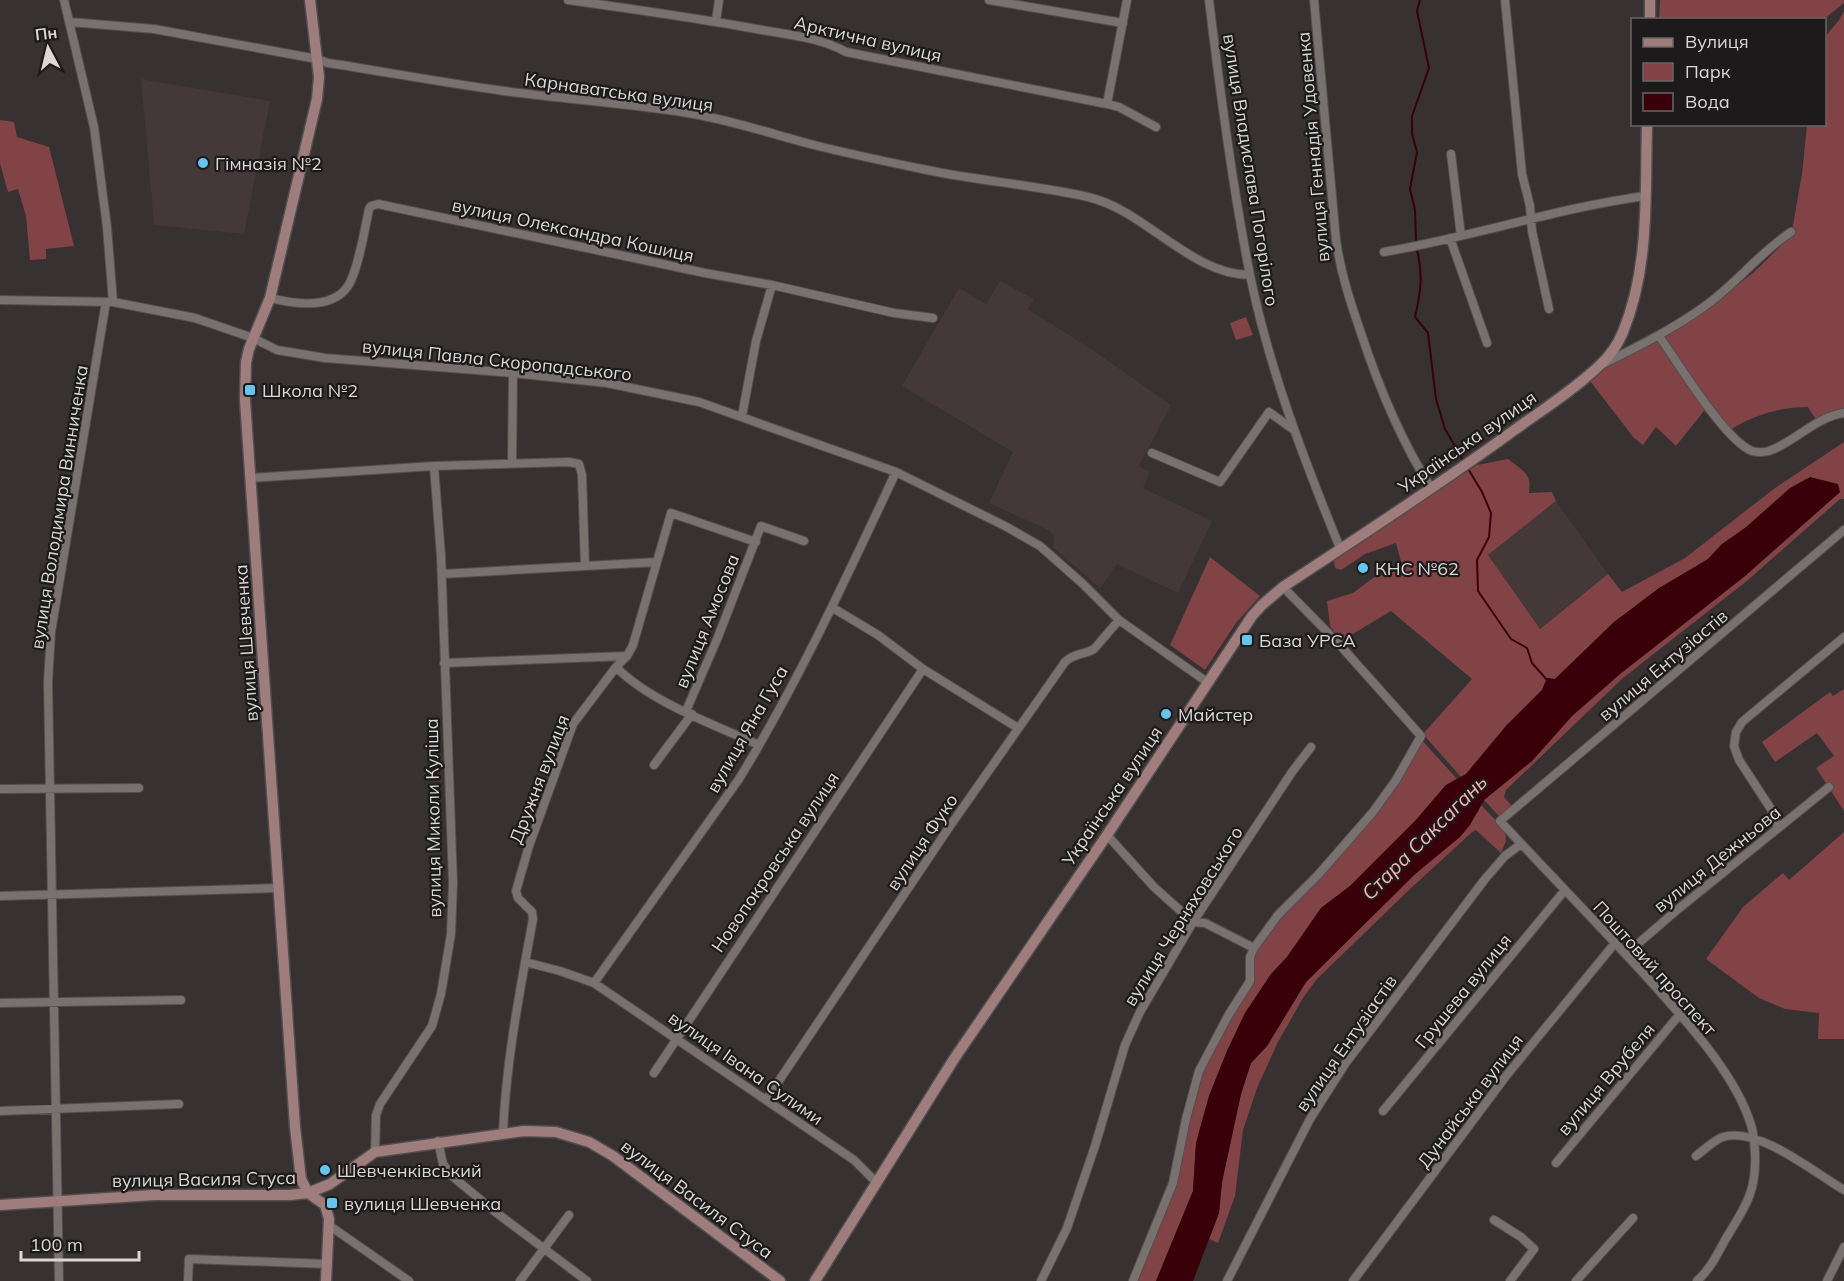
<svg xmlns="http://www.w3.org/2000/svg" width="1844" height="1281" font-family="Mulish,sans-serif">
	<rect width="100%" height="100%" fill="#373131"/>
	<path fill="#453838" d="M141 79 270 101 244 234 154 225Z
		M1000 281 1034 299 1028 309 1094 351 1171 405 1139 466 1150 472 1143 488 1212 521 1178 593 1117 564 1100 588 1054 548V536L1048 530 989 503 1013 452 902 386 959 288 986 304Z
		M1556 501 1608 574 1539 629 1488 555Z"/>
	<path fill="#824346" d="M1660 0H1844V3L1824 19 1659 20Z
		M1844 11V413L1818 423 1808 407C1779 407 1750 416 1726 433L1716 420 1704 411 1676 446 1656 427 1643 445 1634 438 1590 381 1605 367 1657 341 1686 324 1753 273 1791 236 1802 174 1807 125 1824 124 1825 37 1839 20Z
		M0 120 14 122 17 137 49 147 74 246 46 249V259L30 260 26 216 18 189 8 192 0 163Z
		M1246 317 1253 335 1236 340 1230 323Z
		M1844 442V499H1840L1748 580 1623 678 1506 790 1504 797 1513 807 1499 816 1484 800 1532 761 1572 716 1620 674 1745 576 1840 492 1745 528 1722 544 1708 559 1614 622 1555 679 1547 678 1542 690 1506 726 1466 774 1461 777 1423 734 1472 679 1391 611 1341 641 1330 626 1327 601 1353 593 1373 578 1403 569 1396 543 1365 554 1341 570 1335 568 1334 559 1477 465 1508 459C1523 471 1532 473 1529 493L1552 492 1556 501 1488 555 1540 629 1608 574 1622 592 1685 558 1775 488Z
		M1210 557 1260 596 1236 623 1205 670 1170 645Z
		M1844 689V811L1816 768 1834 756 1817 733 1775 762 1762 742 1830 692 1833 696Z
		M1420 738 1457 779 1446 785 1415 821 1350 886 1321 908 1287 957 1271 974 1245 1013 1227 1051 1209 1096 1196 1143 1193 1191 1156 1281H1133L1173 1183 1199 1071 1250 981 1254 948 1373 812Z
		M1481 805 1505 830 1506 841 1501 853 1476 830 1471 833 1409 890 1317 979 1303 998 1278 1042 1257 1088 1243 1130 1235 1196 1218 1243 1209 1239 1219 1213 1222 1182 1241 1094 1251 1063 1267 1046 1306 982 1478 812Z
		M1844 832V1039H1818L1819 1013 1785 1009 1759 998 1706 959 1743 907 1783 873 1789 880Z"/>
	<path fill="#390009" d="M1810 477 1838 484 1840 492 1745 576 1620 674 1572 716 1532 761 1484 800 1470 825 1460 837 1414 875 1306 982 1267 1046 1251 1063 1241 1094 1222 1182 1219 1213 1193 1281H1156L1193 1191 1196 1143 1209 1096 1227 1051 1245 1013 1271 974 1287 957 1321 908 1350 886 1415 821 1446 785 1466 774 1506 726 1542 690 1547 678 1555 679 1614 622 1659 588 1708 559 1722 544 1745 528 1790 488Z"/>
	<g fill="none" stroke-linecap="round" stroke-linejoin="round">
		<path stroke="#390009" stroke-width="2" d="M1416 241 1415 210 1410 189 1417 152 1412 134V116L1429 68 1417 11 1420 0
			M1417 249C1423 276 1421 291 1415 317L1428 333 1436 399 1445 429 1464 462
			M1467 467 1482 492 1491 513 1489 537 1477 560 1478 591 1511 639 1527 648 1532 663 1548 681"/>
		<defs>
			<path id="street" d="M64 0 94 127 107 227 113 302
				M568 0C633 9 698 18 762 30 791 35 821 38 846 52L1107 104 1119 107 1156 127
				M989 0 1123 23
				M1209 0C1220 92 1232 185 1250 275 1269 368 1304 460 1340 548
				M1314 0 1336 240C1341 274 1350 301 1361 333 1379 388 1400 439 1431 488
				M1505 0 1522 174 1530 206 1532 231 1549 309
				M716 21 719 0
				M70 22 154 29 317 59 328 63C387 72 445 83 504 91 568 100 634 103 699 115 736 122 773 134 810 144 849 154 888 162 927 170 980 181 1035 185 1088 197 1145 210 1191 275 1250 275
				M1107 104 1127 0
				M1451 154 1461 236
				M1450 238 1487 343
				M1384 252C1472 237 1557 208 1645 196
				M270 298C294 304 332 310 348 286 358 271 365 228 369 209L371 206 378 204 705 273 772 285 894 313 933 318
				M0 300 113 302 195 318 253 338 277 350 325 358 513 373 607 383 699 402 896 472 1005 526 1040 546 1083 584 1119 620 1207 682
				M1659 336C1677 361 1725 441 1752 451 1759 453 1768 452 1774 449 1797 439 1819 416 1844 413
				M1605 363C1639 346 1673 329 1705 306 1736 284 1759 253 1791 232
				M742 416 756 341 772 285
				M1152 453 1220 482 1269 412 1294 430
				M512 463 513 373
				M434 466 569 462 579 464 582 475 585 566
				M251 478 434 466 441 556 453 883 451 934 441 994 432 1026 380 1104 376 1115 375 1152
				M442 574 657 562
				M833 608 878 635 923 669 1018 728
				M444 663 627 656
				M616 667C650 702 715 725 759 745
				M686 711 718 637 761 526 804 541
				M654 765 692 714
				M0 789 139 788
				M1778 828 1771 809 1739 760 1734 746 1736 732 1742 722 1844 637
				M1107 835 1154 887 1193 922 1205 923 1254 948
				M0 896 279 888
				M1626 954 1677 910 1829 787
				M525 962 560 971 594 983 854 1160 877 1183
				M594 983 739 779C799 681 847 576 896 472
				M0 1003 181 1000
				M654 1073 923 669
				M766 1100 950 826 1065 662C1074 653 1084 655 1094 649L1119 620
				M0 1111 179 1104
				M1383 1111 1565 890
				M503 1133C506 1061 520 990 533 919L532 912 518 898 516 891 529 846 573 724 616 667 627 656 633 645 671 513 756 542
				M438 1141 443 1164 452 1176 494 1211 587 1281
				M1696 1156C1704 1150 1714 1140 1723 1137 1758 1126 1815 1173 1844 1190
				M1556 1163 1680 1014
				M1494 1220 1521 1237 1534 1249 1510 1281
				M330 1226 409 1281
				M59 1281 48 682 51 632 106 302
				M188 1281 189 1259 328 1264
				M520 1281 569 1215
				M1041 1281 1067 1228 1095 1146 1125 1045 1140 1012 1193 922 1292 772 1311 747
				M1133 1281 1173 1183 1186 1119 1199 1071 1228 1016 1250 981V957L1254 948 1278 915 1318 875 1373 812 1396 780 1421 736 1338 643 1283 587
				M1227 1281 1310 1119 1345 1064 1485 879 1505 856 1521 844
				M1353 1281 1506 1076 1615 943
				M1576 1281 1633 1218
				M1697 1281C1710 1269 1717 1255 1725 1240 1745 1207 1757 1192 1755 1152 1754 1143 1754 1133 1751 1125 1736 1075 1687 1022 1653 984 1603 929 1551 876 1500 821L1844 530
				M1827 1281 1844 1247"/>
			<path id="secondary" d="M310 0 319 77 317 99 270 298 249 349 246 362 245 400 295 1127 301 1179 308 1193 325 1205 329 1219 326 1281
				M1650 20V0
				M0 1205 154 1195H290L308 1193 330 1184 375 1152 524 1131 556 1132 589 1142 613 1156 780 1281
				M815 1281 954 1059 1107 835 1252 616 1262 605 1283 587C1360 536 1438 486 1513 431 1542 410 1574 390 1600 365 1610 356 1618 344 1623 332 1650 266 1645 194 1647 124"/>
		</defs>
		<use href="#street" stroke="#534e4e" stroke-width="10"/>
		<use href="#secondary" stroke="#534e4e" stroke-width="13"/>
		<use href="#street" stroke="#787170" stroke-width="8"/>
		<use href="#secondary" stroke="#a07d7d" stroke-width="10"/>
	</g>
	<g fill="#65c5ee" stroke="#1c1a1a" stroke-width="2">
		<circle cx="203" cy="163" r="6"/>
		<rect x="244" y="384" width="12" height="12" rx="3"/>
		<circle cx="1363" cy="568" r="6"/>
		<rect x="1241" y="634" width="12" height="12" rx="3"/>
		<circle cx="1166" cy="714" r="6"/>
		<circle cx="325" cy="1170" r="6"/>
		<rect x="326" y="1197" width="12" height="12" rx="3"/>
	</g>
	<g text-anchor="middle" dominant-baseline="central" stroke-width="4.5" stroke-linejoin="round" paint-order="stroke">
		<g font-size="18" fill="#dbd7d7" stroke="#1c1a1a">
			<text transform="translate(868 39) rotate(13)">Арктична вулиця</text>
			<text transform="translate(619 92) rotate(8)">Карнаватська вулиця</text>
			<text transform="translate(1313 147) rotate(-95)">вулиця Геннадія Удовенка</text>
			<text transform="translate(1251 170) rotate(81)">вулиця Владислава Погорілого</text>
			<text transform="translate(573 230) rotate(12)">вулиця Олександра Кошиця</text>
			<text transform="translate(497 360) rotate(6)">вулиця Павла Скоропадського</text>
			<text transform="translate(1467 442) rotate(-35)">Українська вулиця</text>
			<text transform="translate(59 507) rotate(-81)">вулиця Володимира Винниченка</text>
			<text transform="translate(707 621) rotate(-68)">вулиця Амосова</text>
			<text transform="translate(246 643) rotate(-94)">вулиця Шевченка</text>
			<text transform="translate(1663 665) rotate(-40)">вулиця Ентузіастів</text>
			<text transform="translate(747 729) rotate(-60)">вулиця Яна Гуса</text>
			<text transform="translate(539 779) rotate(-69)">Дружня вулиця</text>
			<text transform="translate(1112 796) rotate(-56)">Українська вулиця</text>
			<text transform="translate(433 818) rotate(-91)">вулиця Миколи Куліша</text>
			<text transform="translate(922 842) rotate(-56)">вулиця Фуко</text>
			<text transform="translate(1717 859) rotate(-39)">вулиця Дежньова</text>
			<text transform="translate(775 862) rotate(-56)">Новопокровська вулиця</text>
			<text transform="translate(1183 916) rotate(-58)">вулиця Черняховського</text>
			<text transform="translate(1655 968) rotate(48)">Поштовий проспект</text>
			<text transform="translate(1463 991) rotate(-51)">Грушева вулиця</text>
			<text transform="translate(1346 1043) rotate(-55)">вулиця Ентузіастів</text>
			<text transform="translate(746 1068) rotate(35)">вулиця Івана Сулими</text>
			<text transform="translate(1606 1079) rotate(-50)">вулиця Врубеля</text>
			<text transform="translate(1470 1101) rotate(-53)">Дунайська вулиця</text>
			<text transform="translate(204 1179) rotate(-1)">вулиця Василя Стуса</text>
			<text transform="translate(697 1199) rotate(37)">вулиця Василя Стуса</text>
		</g>
		<g font-size="18" fill="#dbd7d7" stroke="#1c1a1a" text-anchor="start">
			<text x="215" y="163">Гімназія №2</text>
			<text x="262" y="390">Школа №2</text>
			<text x="1375" y="568">КНС №62</text>
			<text x="1259" y="640">База УРСА</text>
			<text x="1178" y="714">Майстер</text>
			<text x="337" y="1170">Шевченківський</text>
			<text x="344" y="1203">вулиця Шевченка</text>
		</g>
		<g font-size="20" font-style="italic" fill="#fbb3b4" stroke="#1c1a1a">
			<text transform="translate(1424 837) rotate(-45)">Стара Саксагань</text>
		</g>
	</g>
	<rect x="1631" y="18" width="195" height="108" fill="#1c1a1a" stroke="#686666" stroke-width="1.5"/>
	<rect x="1643" y="38" width="30" height="9" fill="#a07d7d" stroke="#686666" stroke-width="1.5"/>
	<text x="1685" y="48" font-size="18" fill="#dbd7d7">Вулиця</text>
	<rect x="1643" y="63" width="30" height="18" fill="#824346" stroke="#686666" stroke-width="1.5"/>
	<text x="1685" y="78" font-size="18" fill="#dbd7d7">Парк</text>
	<rect x="1643" y="93" width="30" height="18" fill="#390009" stroke="#686666" stroke-width="1.5"/>
	<text x="1685" y="108" font-size="18" fill="#dbd7d7">Вода</text>
	<g transform="translate(48 48) rotate(353)" stroke="#1c1a1a" stroke-width="4.5" paint-order="stroke">
	<path d="M0-4.5L10 22L0 15L-10 22Z" fill="#dbd7d7"/>
	<text y="-9" font-size="16" font-weight="bold" text-anchor="middle" fill="#dbd7d7">Пн</text>
	</g>
	<path d="M21 1251v9h118v-9" fill="none" stroke="#dbd7d7" stroke-width="3"/>
	<text x="30" y="1251" font-size="18" fill="#dbd7d7" stroke="#1c1a1a" stroke-width="4.5" paint-order="stroke">100 m</text>
</svg>
